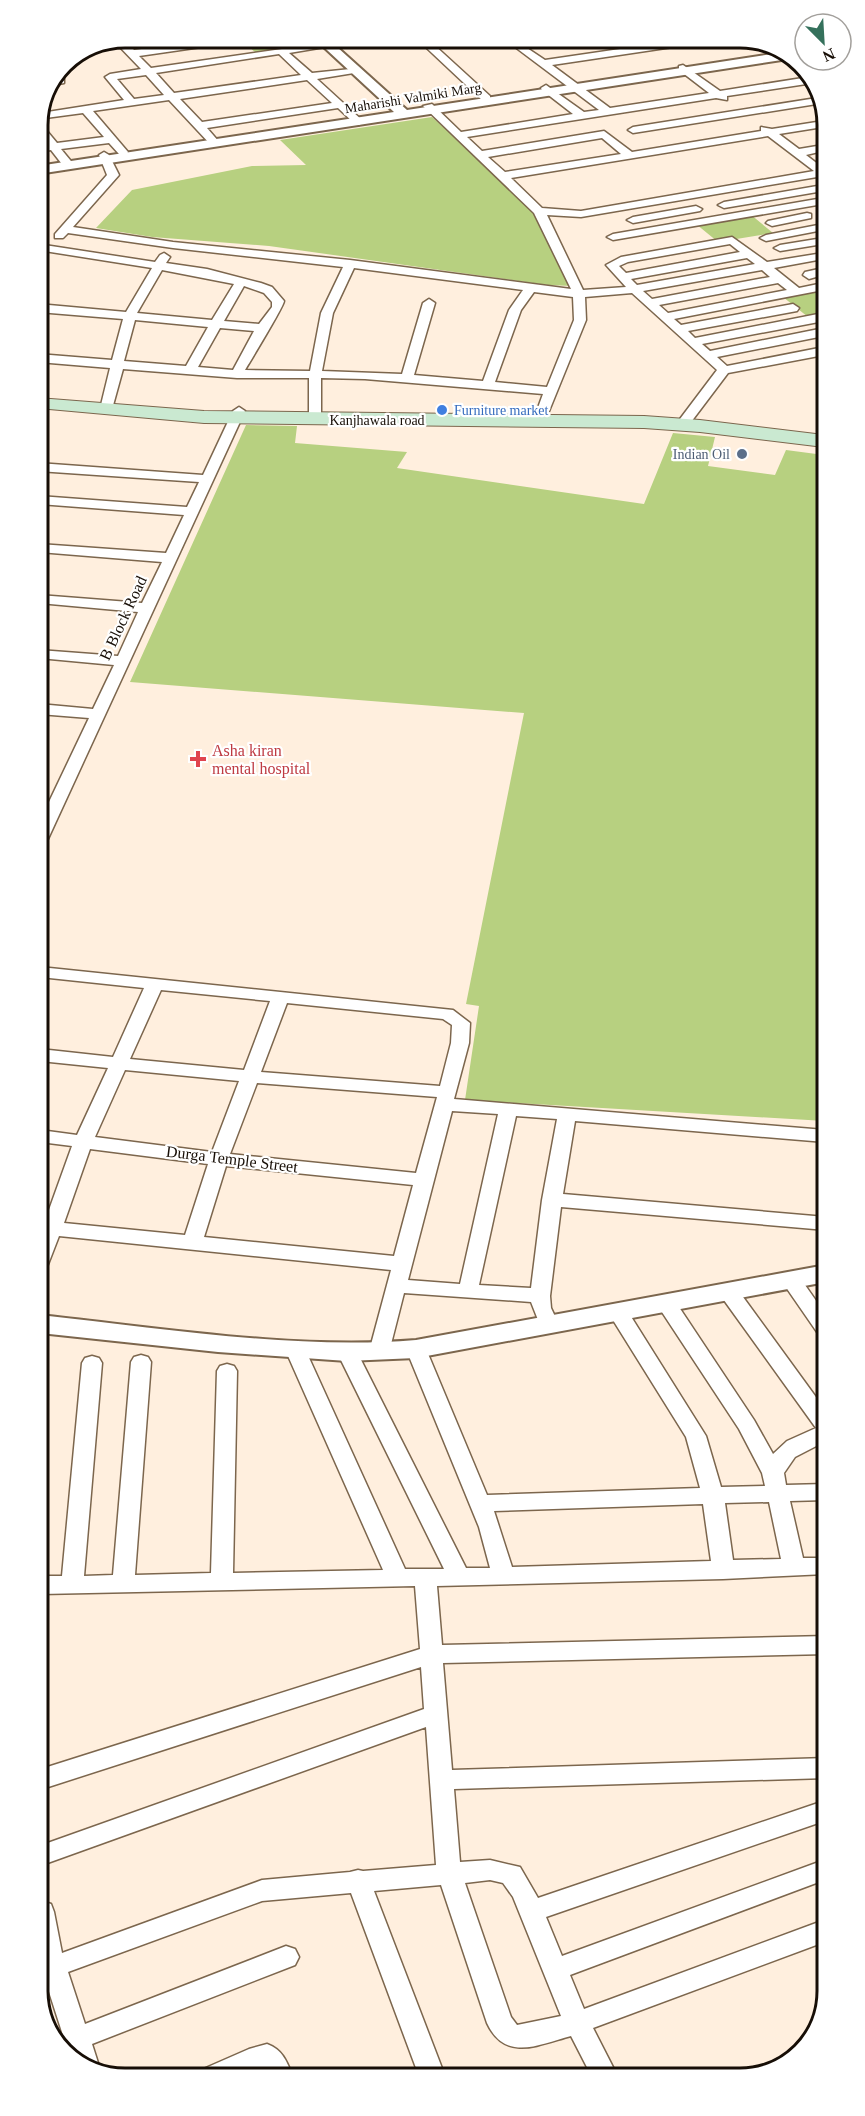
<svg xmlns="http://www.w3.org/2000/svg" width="865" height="2116" font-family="Georgia,serif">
	<rect width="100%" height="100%" fill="#ffefde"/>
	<path fill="#b7d080" d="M239 38H303L310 44 256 53Z
		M432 117 534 207 572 286 548 285 269 246 152 237 96 228 132 190 252 166 306 165 280 140Z
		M750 214 773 233 718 242 696 224Z
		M823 289V314L808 317 783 297Z
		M246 425 297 426 295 443 407 452 397 468 644 504 673 433 715 437 708 466 775 475 786 450 824 455 825 1121 465 1100 479 1006 466 1004 524 713 130 682Z"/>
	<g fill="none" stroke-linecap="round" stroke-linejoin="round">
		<defs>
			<path id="minor" d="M123 38 134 50 225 38 241 39 236 42 139 56 151 68 331 42V46L289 53 312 73 360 68V72L317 79 364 122 359 125 355 124 338 108 207 128 220 143 215 146 211 145 169 100 93 111 128 152 127 154H119L109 143 61 149 75 166 69 169 65 168 51 150 38 152V146L46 145 38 134V124L42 125 57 143 104 137 83 113 38 119 41 113 124 100 105 77 110 74 141 69 115 42ZM279 54 301 75 174 93 156 73ZM146 75 164 95 134 99 117 79ZM307 80 332 103 202 122 180 99Z
				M416 38H457L452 41 432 43 490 96V100H482Z
				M503 38H514L521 43 554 38H577L572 41 527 48 545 60 695 38H718L713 41 552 65 610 108 709 93 679 70V66L683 65 720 91 809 77 813 83 727 96V100L716 98 467 137 482 151 604 131 632 152 761 131V127L772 129 823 121V127L779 134 799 149 823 145V151L806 155 823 168V176L581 217 547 215 583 290 626 287 606 265 621 257 732 237 767 262 823 253V259L774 268 799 288 823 283V290L674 319 681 325 793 304 799 308 797 311 688 331 695 338 823 313 824 321 702 344 710 351 824 328V336L717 357 727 366 824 347V355L728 373 691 422 686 423 680 419 717 370 632 293 585 297 586 320 547 416 541 420 535 416 543 394 365 379 321 378V414L315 418 309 414V378H237L123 369 112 409 106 413 100 409 110 368 38 362V354L112 360 123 319 38 312V304L126 312 152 268 38 250V244L155 262 160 255 164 253 170 257 166 263 207 269 261 283 272 287 284 301C284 306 251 360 245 370L310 371 321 313 343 267 173 248 68 233 63 238H55V234L107 175 99 155 104 152 109 155 119 175 73 227 173 242 350 260 571 289 534 213 423 106 432 104 461 132 573 114 542 90 541 88 546 85 584 112 599 110ZM768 136 814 171 581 211 542 208 511 178ZM602 138 621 154 505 172 488 157ZM730 244 740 252 626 273 619 266 628 262ZM747 258 755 264 637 285 631 279ZM354 268 523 290 509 310 483 381 414 375 435 303 429 299 423 303 402 374 322 371 333 313ZM162 270 234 284 212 320 137 313ZM762 270 770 277 652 299 643 291ZM778 283 787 290 668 313 659 305ZM244 286 264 293 272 302V307L259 324 224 321ZM534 292 573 297 574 320 547 387 495 382 521 310ZM135 320 208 327 186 366 124 361ZM220 328 254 331 233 370 198 367Z
				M60 78 64 79V83L53 85 56 79Z
				M823 97V103L633 133 628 130 633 127Z
				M823 185V191L724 208 718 205 724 202Z
				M823 198V204L613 240 607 237 613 234Z
				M696 206 702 209 700 211 633 223 627 220 633 217Z
				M807 213 811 214V218L772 226 766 223 768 221Z
				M823 224V230L766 241 760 238 766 235Z
				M823 238V244L780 251 774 248 780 245Z
				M823 268V275L809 279 803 275 805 272Z
				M239 407 245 411 47 841 39 846V823L89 718 39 714V704L93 709 114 665 39 658V650L118 656 138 612 39 603V595L142 603 162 562 39 552V544L166 553 184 515 39 504V496L187 507 199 482 38 471V463L203 475 233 411Z
				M40 967 453 1010 470 1023 469 1043 454 1099 825 1130V1142L575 1121 563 1194 826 1217V1230L561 1207 550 1296 551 1308 559 1325 556 1330 549 1332 542 1330 531 1302 404 1293 389 1352 386 1357 379 1359 372 1357 369 1352 391 1270 59 1236 47 1267 40 1269V1220L45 1221 72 1146 40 1142V1130L77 1135 108 1068 40 1061V1049L113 1057 144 988 40 977ZM161 990 270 1001 244 1070 130 1059ZM287 1003 443 1019 452 1025 451 1043 440 1086 261 1072ZM125 1070 239 1081 212 1152 95 1137ZM257 1083 437 1097 416 1173 230 1154ZM452 1111 498 1114 460 1284 408 1280ZM516 1116 557 1119 542 1200 531 1288 479 1285ZM90 1149 208 1164 185 1235 64 1223ZM226 1166 413 1185 394 1256 204 1237Z
				M791 1273 798 1275 826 1315V1337L819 1335 781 1280 784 1275Z
				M728 1284 735 1286 826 1411V1441L795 1457 784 1473 786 1485 826 1484V1500L790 1501 803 1558H826V1574L723 1579 437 1586 442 1645 827 1636V1654L443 1663 452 1770 827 1758V1778L454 1789 460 1862 490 1860 520 1867 538 1898 827 1800V1820L546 1917 562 1956 827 1859V1879L570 1975 584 2009 827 1919V1941L593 2028 617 2075H591L571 2036C538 2045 505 2062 487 2023L441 1885 374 1891 445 2076H419L351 1893 262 1901 68 1972 85 2024 286 1946 295 1949 299 1957 295 1965 92 2044 99 2066 97 2070 71 2060 42 1970V1901L51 1904 54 1912 62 1953 262 1880 350 1872 358 1870 363 1871 436 1865 426 1727 42 1865V1845L424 1709 421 1667 42 1789 41 1769 420 1649 415 1586 41 1594V1576H62L82 1363 85 1358 92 1356 99 1358 102 1363 84 1576 113 1575 131 1362 134 1357 141 1355 148 1357 151 1362 135 1575 211 1573 217 1371 220 1366 227 1364 234 1366 237 1371 233 1573 383 1570 285 1349 288 1344 295 1342 302 1344 305 1349 405 1569H444L337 1352 340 1347 347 1345 354 1347 357 1352 466 1568H490L479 1527 406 1349 409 1344 416 1342 423 1344 426 1349 487 1495 700 1488 686 1437 608 1312 611 1307 618 1305 625 1307 706 1436 721 1487 765 1486 762 1473 739 1429 656 1303 659 1298 666 1296 673 1298 754 1420 773 1454 787 1441 816 1428 721 1296 718 1291 721 1286ZM769 1502 781 1559 733 1560 725 1503ZM703 1504 711 1561 512 1567 494 1511ZM490 1880 503 1883 513 1897 561 2016 517 2025 511 2017 465 1883Z
				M267 2044C283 2050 287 2062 293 2077H267L262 2068 239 2077 197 2078 201 2070 249 2049Z"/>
			<path id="tertiary" d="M314 38H327L407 110 785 52 795 58 38 174V166L394 112Z
				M826 1265V1282L416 1358 347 1361 218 1352 40 1333V1315C161 1328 295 1350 416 1340Z"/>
			<path id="secondary" d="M38 398 204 411 644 416 700 420 824 435V447L700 432 644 428 204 423 38 408Z"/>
		</defs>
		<use href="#minor" stroke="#7c664d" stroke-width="3"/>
		<use href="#tertiary" stroke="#7c664d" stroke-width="4"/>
		<use href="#secondary" stroke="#7c664d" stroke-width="2"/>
		<use href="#minor" fill="#fff" fill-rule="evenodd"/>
		<use href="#tertiary" fill="#fff" fill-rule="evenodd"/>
		<use href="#secondary" fill="#cae9d1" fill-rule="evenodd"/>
	</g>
	<circle fill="#3f7fe0" stroke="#fff" stroke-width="2" cx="442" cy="410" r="6"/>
	<circle fill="#5c6f8a" stroke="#fff" stroke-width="2" cx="742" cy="454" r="6"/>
	<path fill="#e0444e" stroke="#fff" stroke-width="2" d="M195 750h6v6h6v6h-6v6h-6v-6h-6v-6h6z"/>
	<g text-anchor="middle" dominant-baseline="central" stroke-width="4.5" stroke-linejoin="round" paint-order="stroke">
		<g font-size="14" fill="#170e06" stroke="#fff">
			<text transform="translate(413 98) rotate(-9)">Maharishi Valmiki Marg</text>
			<text x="377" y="420">Kanjhawala road</text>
		</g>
		<g font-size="14" fill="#366cbe" stroke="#fff" text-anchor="start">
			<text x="454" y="410">Furniture market</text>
		</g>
		<g font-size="14" fill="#4e5e75" stroke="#fff" text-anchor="end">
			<text x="730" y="454">Indian Oil</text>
		</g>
		<g font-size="16" fill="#170e06" stroke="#fff">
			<text transform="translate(123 618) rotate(-65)">B Block Road</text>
			<text transform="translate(232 1159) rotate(7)">Durga Temple Street</text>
		</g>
		<g font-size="16" fill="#be3a42" stroke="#fff" text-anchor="start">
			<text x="212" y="750">Asha kiran<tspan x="212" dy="18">mental hospital</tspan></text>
		</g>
	</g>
	<path d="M0 0H865V2116H0ZM125 48H740A77 77 0 0 1 817 125V1991A77 77 0 0 1 740 2068H125A77 77 0 0 1 48 1991V125A77 77 0 0 1 125 48Z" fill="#fff" fill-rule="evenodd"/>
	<path fill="none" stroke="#170e06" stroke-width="3" d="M125 48H740A77 77 0 0 1 817 125V1991A77 77 0 0 1 740 2068H125A77 77 0 0 1 48 1991V125A77 77 0 0 1 125 48Z"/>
	<g transform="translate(823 42) rotate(156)"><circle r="28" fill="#ffffff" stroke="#a29f9b" stroke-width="1.5"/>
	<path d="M0-4.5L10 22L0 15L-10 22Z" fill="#35715c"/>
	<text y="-9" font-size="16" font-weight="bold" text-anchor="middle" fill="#170e06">N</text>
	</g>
</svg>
